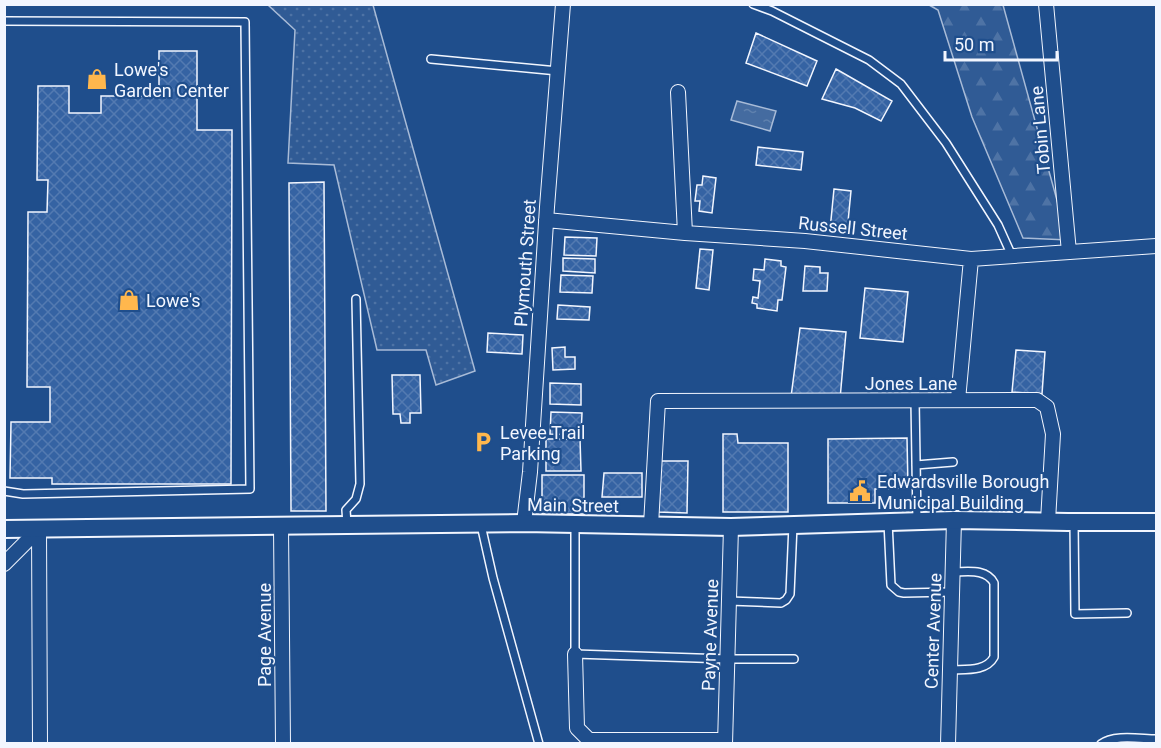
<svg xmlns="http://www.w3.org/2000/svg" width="1161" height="748" font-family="Roboto,sans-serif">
	<defs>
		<pattern id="grass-dots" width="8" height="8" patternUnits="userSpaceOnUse" patternTransform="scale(1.5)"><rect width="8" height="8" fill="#305b95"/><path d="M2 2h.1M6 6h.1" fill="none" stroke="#4e73a5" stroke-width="1.8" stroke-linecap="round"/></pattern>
		<pattern id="forest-firs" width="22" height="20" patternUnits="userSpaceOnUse" patternTransform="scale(1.5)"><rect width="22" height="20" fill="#305b95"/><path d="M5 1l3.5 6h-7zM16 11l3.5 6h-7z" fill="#4e73a5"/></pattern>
		<pattern id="water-ripples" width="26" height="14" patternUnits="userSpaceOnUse" patternTransform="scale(1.5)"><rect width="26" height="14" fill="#446ba0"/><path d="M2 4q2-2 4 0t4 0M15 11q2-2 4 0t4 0" fill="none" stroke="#5f81ae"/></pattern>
		<pattern id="building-cross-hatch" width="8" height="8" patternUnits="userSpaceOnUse" patternTransform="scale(1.5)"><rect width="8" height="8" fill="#3563a3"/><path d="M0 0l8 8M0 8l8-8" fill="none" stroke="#537ab1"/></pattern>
	</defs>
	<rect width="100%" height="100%" fill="#1f4e8c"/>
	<path fill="url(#grass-dots)" stroke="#a8bbd7" stroke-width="1.5" d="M268 5H373L475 371 436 385 426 350H377L334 165 288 163 295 30Z"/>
	<path fill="url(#forest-firs)" stroke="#a8bbd7" stroke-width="1.5" d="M929 5H1003L1068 240 1023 238 972 117 938 10Z"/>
	<path fill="url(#water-ripples)" stroke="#a8bbd7" stroke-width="1.5" d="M737 101 776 111 770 131 731 120Z"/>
	<path fill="url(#building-cross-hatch)" stroke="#f2f6ff" stroke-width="1.5" d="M756 33 817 61 807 86 746 63Z
		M159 51H197V130H232L231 484H52V478H10L11 422H50V387H27L28 212H47L48 180H37L38 86H69V113H101V96H159Z
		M836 69 892 101 881 121 855 108 822 99Z
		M758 147 803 152 801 170 756 165Z
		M703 176 716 178 712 213 699 211 700 201H695L697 185H702Z
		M324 182 326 511H291L289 183Z
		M834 189 851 191 847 232 830 230Z
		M565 237 597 238 596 256 564 255Z
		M700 249 713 250 709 290 696 288Z
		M563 258 595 259V273L563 271Z
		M765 259 781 261V266L786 267 782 300H778L777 311 757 308V304L752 303 753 297 758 298 760 281 753 280 754 269 764 270Z
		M805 266 820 267V273H828L827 291H803Z
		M561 275 593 276 592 293 560 292Z
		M865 288 908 292 903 342 860 338Z
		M558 305 590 307 589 320 557 319Z
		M800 328 846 332 840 399 791 397Z
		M488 333 523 335 522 354 487 352Z
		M565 347V357H575V369L553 370 552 348Z
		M1016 350 1045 352 1042 394 1012 392Z
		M392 375H420L421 413H410V423H401L400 414H393Z
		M550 383 581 384V405L550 404Z
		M551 412 582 413 581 435 550 434Z
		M723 434H737L738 443H788V512H723Z
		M907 438 908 488 875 489V503H828V439Z
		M546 439H580L581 471H546Z
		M658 461H688L687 513 657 512Z
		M604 473H642V497H602Z
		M542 475H584V514H542Z"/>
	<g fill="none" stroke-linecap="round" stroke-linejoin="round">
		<defs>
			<path id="service" d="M753 4 772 11 869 60 901 84 946 143 998 225 1012 256
				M4 21 245 22 250 489 23 494 4 491
				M431 59 558 71
				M915 400 917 521
				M916 465 953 462
				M888 522 891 585 899 592 904 593 952 592
				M1074 522 1075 614 1127 613
				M347 524 346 510 356 499 360 484 356 299
				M575 524V654L727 659H794
				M481 525 493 578 539 744
				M729 601 781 603 786 600 790 594 793 525
				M950 670C965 669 986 672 994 657V583C986 568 967 572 953 572
				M1101 744C1114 734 1141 739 1156 739"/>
			<path id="minor" d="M1046 4 1069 252
				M678 92 685 233
				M546 220 685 233 805 241 971 259 1156 246
				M958 400 971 259
				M524 523 530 472 547 207 563 4
				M651 525 658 401 1037 400 1047 407 1053 434 1048 521
				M281 527 283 744
				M39 529 40 744
				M4 564 39 529
				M575 654 577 728 589 740H724
				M725 744 731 527
				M948 744 954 520"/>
			<path id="tertiary" d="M4 529 524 523 731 527 954 520 1068 522H1156"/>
		</defs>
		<use href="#service" stroke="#f2f6ff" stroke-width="10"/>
		<use href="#minor" stroke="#f2f6ff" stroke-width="16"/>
		<use href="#tertiary" stroke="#f2f6ff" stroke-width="20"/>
		<use href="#service" stroke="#1f4e8c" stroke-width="7"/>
		<use href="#minor" stroke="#1f4e8c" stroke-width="14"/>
		<use href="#tertiary" stroke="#1f4e8c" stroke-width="16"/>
	</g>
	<defs>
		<symbol id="shop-bare" viewBox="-9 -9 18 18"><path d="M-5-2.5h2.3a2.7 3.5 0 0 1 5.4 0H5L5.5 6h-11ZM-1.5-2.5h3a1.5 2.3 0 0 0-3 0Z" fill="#ffb74d" stroke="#1f4e8c" stroke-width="2.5" paint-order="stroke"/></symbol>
		<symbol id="parking-bare" viewBox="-9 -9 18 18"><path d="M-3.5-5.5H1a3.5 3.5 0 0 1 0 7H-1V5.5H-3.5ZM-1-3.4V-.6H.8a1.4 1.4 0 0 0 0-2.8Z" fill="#ffb74d" stroke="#1f4e8c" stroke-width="2.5" paint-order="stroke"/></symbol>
		<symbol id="civic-bare" viewBox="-9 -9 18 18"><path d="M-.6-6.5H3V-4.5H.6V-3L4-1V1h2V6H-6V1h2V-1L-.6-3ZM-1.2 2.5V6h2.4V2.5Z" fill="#ffb74d" stroke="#1f4e8c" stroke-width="2.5" paint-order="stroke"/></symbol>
	</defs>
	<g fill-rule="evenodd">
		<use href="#shop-bare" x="82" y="64" width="30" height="30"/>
		<use href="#shop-bare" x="114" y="285" width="30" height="30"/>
		<use href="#parking-bare" x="468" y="427" width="30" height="30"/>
		<use href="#civic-bare" x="845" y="476" width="30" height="30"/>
	</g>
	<g text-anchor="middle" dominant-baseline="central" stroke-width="4.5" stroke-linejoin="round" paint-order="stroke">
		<g font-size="18" fill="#f2f6ff" stroke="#1f4e8c" text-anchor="start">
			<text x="114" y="69">Lowe's<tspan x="114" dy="21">Garden Center</tspan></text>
			<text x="146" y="300">Lowe's</text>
			<text x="500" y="432">Levee Trail<tspan x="500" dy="21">Parking</tspan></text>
			<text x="877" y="481">Edwardsville Borough<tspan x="877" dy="21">Municipal Building</tspan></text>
		</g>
		<g font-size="18" fill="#f2f6ff" stroke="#1f4e8c">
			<text transform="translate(1040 130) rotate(-95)">Tobin Lane</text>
			<text transform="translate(853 228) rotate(6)">Russell Street</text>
			<text transform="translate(525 263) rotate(-86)">Plymouth Street</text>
			<text x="911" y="383">Jones Lane</text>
			<text transform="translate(573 505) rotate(1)">Main Street</text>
			<text transform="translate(933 631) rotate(-88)">Center Avenue</text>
			<text transform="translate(264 635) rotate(-90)">Page Avenue</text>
			<text transform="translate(710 635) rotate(-88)">Payne Avenue</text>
		</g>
	</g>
	<rect width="1161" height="748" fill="none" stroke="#f2f6ff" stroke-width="12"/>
	<path d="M945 51v9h112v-9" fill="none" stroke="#f2f6ff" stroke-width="3"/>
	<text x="954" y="51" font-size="18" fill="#f2f6ff" stroke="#1f4e8c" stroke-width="4.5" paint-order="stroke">50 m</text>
</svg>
